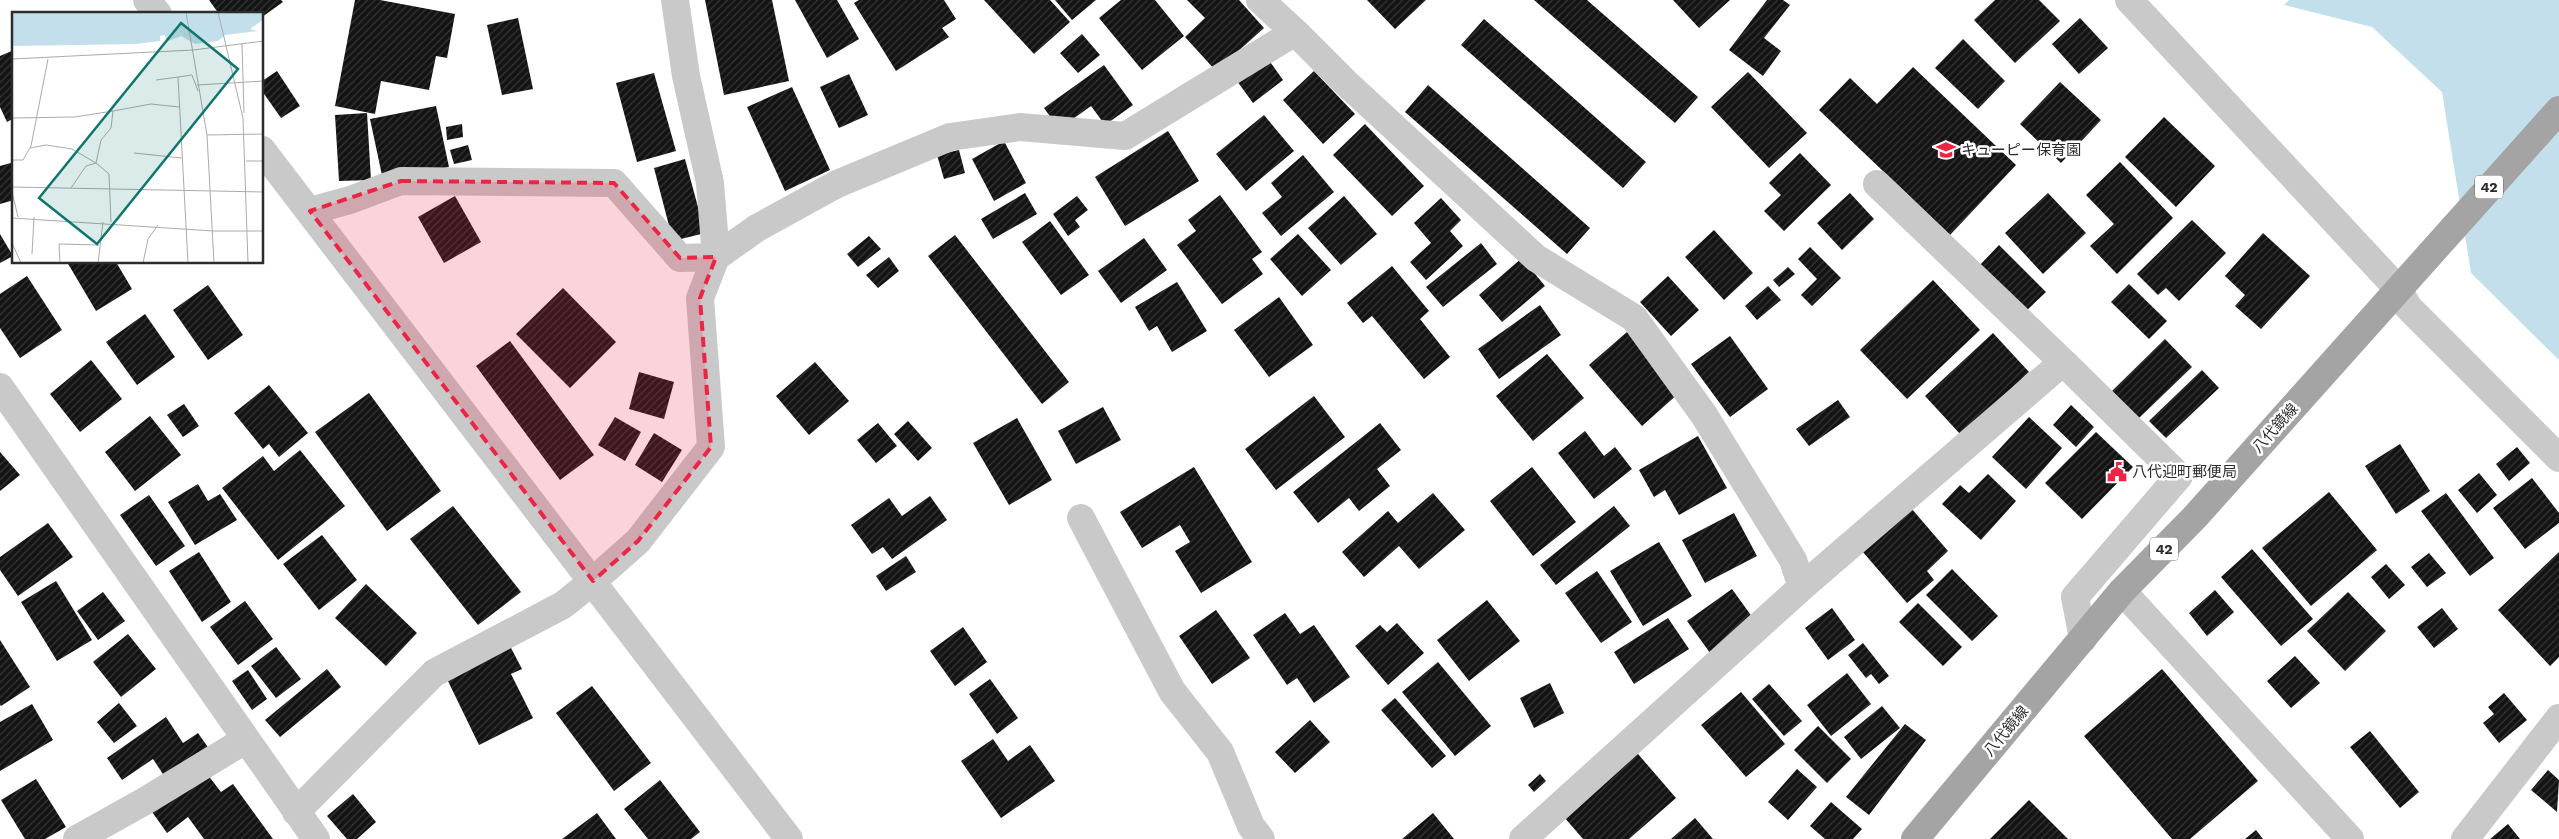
<svg xmlns="http://www.w3.org/2000/svg" width="2559" height="839" font-family="'Work Sans','Noto Sans JP',sans-serif">
	<defs>
		<pattern id="building-hatch" width="6" height="6" patternUnits="userSpaceOnUse" patternTransform="scale(1.25)"><rect width="6" height="6" fill="#131313"/><path d="M-1 1l2-2M0 6l6-6M5 7l2-2" fill="none" stroke="#363636"/></pattern>
	</defs>
	<rect width="100%" height="100%" fill="#fff"/>
	<path fill="#c3dfec" d="M2289 0H2559V360L2471 273 2442 92 2372 27 2284 5Z"/>
	<path fill="url(#building-hatch)" d="M209 0H281L283 2 262 17V14H219Z
		M355 0H380L455 14 447 58 436 56 429 90 381 81 375 114 335 106Z
		M705 0H772L789 81 724 95Z
		M795 0H837L859 39 827 58Z
		M859 0H944L956 19 942 28 949 37 896 71 854 3Z
		M984 0H1050L1070 22 1034 54Z
		M1055 0H1096L1072 20Z
		M1121 0H1155L1184 36 1142 70 1099 18Z
		M1187 0H1239L1264 28 1216 71 1185 37 1205 18Z
		M1367 0H1426L1395 29Z
		M1534 0H1587L1698 97 1675 123Z
		M1673 0H1730L1699 28Z
		M1767 0H1783L1790 5 1764 38 1781 51 1763 76 1729 50Z
		M1995 0H2039L2060 21 2015 63 1974 20Z
		M518 18 533 89 502 95 487 25Z
		M2080 18 2108 48 2079 74 2052 44Z
		M1484 19 1646 162 1623 188 1461 45Z
		M1082 34 1100 55 1078 73 1060 53Z
		M1963 39 2005 81 1978 109 1935 68Z
		M14 50V118L7 122 0 107V56Z
		M1268 59 1283 80 1253 103 1237 81Z
		M1104 65 1133 105 1105 125 1091 106 1059 129 1044 108Z
		M1913 67 2016 165 1950 235 1819 110 1850 78 1877 104Z
		M277 71 300 106 281 118 262 91V81Z
		M1314 71 1355 114 1323 144 1283 100Z
		M1748 72 1807 133 1769 168 1711 107Z
		M654 73 676 151 637 162 616 83Z
		M849 74 868 115 839 128 820 87Z
		M2060 82 2101 120 2061 163 2020 124Z
		M1428 85 1590 228 1567 254 1405 112Z
		M792 87 830 170 785 191 747 107Z
		M436 106 449 167 383 180 370 119Z
		M367 113 371 180 339 181 335 115Z
		M1264 115 1294 151 1246 191 1216 154Z
		M2164 117 2215 166 2176 207 2125 157Z
		M462 124 463 137 447 140 446 127Z
		M1365 124 1424 186 1392 216 1333 155Z
		M1168 131 1199 181 1125 226 1095 177Z
		M1004 141 1026 183 994 201 972 159Z
		M468 145 472 160 454 164 450 150Z
		M959 150 965 173 944 179 937 155Z
		M1800 153 1831 185 1784 231 1764 211 1781 195 1769 183Z
		M1303 155 1334 192 1281 236 1262 213 1282 197 1271 183Z
		M685 159 705 233 673 241 654 168Z
		M14 162V200L0 204V166Z
		M2120 162 2173 218 2117 274 2090 246 2114 224 2086 195Z
		M1025 193 1037 214 993 239 981 219Z
		M1850 193 1874 219 1842 250 1817 223Z
		M2048 193 2086 233 2043 274 2005 233Z
		M1220 195 1262 252 1252 259 1263 274 1222 304 1177 245 1196 231 1188 220Z
		M455 196 481 242 444 263 418 217Z
		M1077 196 1088 210 1075 220 1080 227 1068 236 1053 214Z
		M1344 196 1377 234 1341 265 1308 228Z
		M1441 198 1461 220 1450 231 1463 246 1426 280 1410 262 1431 243 1414 223Z
		M2192 220 2226 253 2179 301 2166 288 2158 295 2137 274Z
		M1050 221 1089 275 1061 295 1022 242Z
		M1714 230 1753 273 1724 300 1685 257Z
		M2263 233 2310 276 2261 329 2235 306 2245 295 2225 276Z
		M0 234 13 256 0 263Z
		M1298 234 1331 270 1302 296 1270 259Z
		M955 235 1069 382 1042 404 928 256Z
		M869 236 881 249 858 267 847 254Z
		M1144 238 1167 270 1121 303 1098 271Z
		M1481 243 1497 264 1443 307 1426 287Z
		M1999 245 2046 292 2025 312 1979 266Z
		M1810 247 1841 278 1812 306 1801 295 1817 279 1798 259Z
		M889 257 899 271 878 288 866 275Z
		M1522 258 1545 286 1502 322 1479 295Z
		M67 262H116L132 289 96 311Z
		M1392 266 1429 311 1420 319 1450 357 1424 379 1372 316 1363 323 1347 303Z
		M1788 267 1795 274 1779 287 1773 280Z
		M27 276 62 330 20 358 0 328V294Z
		M1668 276 1699 310 1671 336 1640 302Z
		M1933 280 1980 330 1907 399 1860 350Z
		M1177 282 1207 331 1172 352 1157 326 1149 331 1135 307Z
		M2129 284 2167 321 2149 339 2111 302Z
		M208 285 243 335 208 360 173 310Z
		M1768 286 1781 300 1757 320 1745 306Z
		M563 288 616 342 570 388 516 334Z
		M1279 297 1313 345 1269 377 1234 330Z
		M1540 305 1561 335 1499 379 1478 349Z
		M145 314 175 357 137 385 106 342Z
		M1627 332 1679 393 1642 426 1589 365Z
		M1993 333 2029 372 1961 435 1925 396Z
		M1730 336 1768 389 1730 417 1691 364Z
		M2165 339 2192 367 2138 419 2112 391Z
		M510 341 594 455 560 480 476 366Z
		M1547 354 1584 398 1533 441 1496 396Z
		M91 360 122 399 80 432 50 394Z
		M815 362 849 401 809 435 776 396Z
		M2202 370 2219 388 2166 438 2149 421Z
		M639 372 674 382 664 419 629 409Z
		M269 385 308 433 279 457 269 444 263 449 234 413Z
		M369 393 441 491 387 531 315 432Z
		M1314 396 1345 437 1276 490 1245 449Z
		M1838 400 1850 417 1809 446 1796 429Z
		M184 404 199 426 183 437 167 415Z
		M2071 405 2094 427 2076 447 2053 425Z
		M1103 407 1121 440 1076 464 1058 431Z
		M150 416 181 455 135 491 105 452Z
		M615 417 641 432 625 461 598 445Z
		M2029 417 2062 448 2026 489 1992 457Z
		M1017 418 1052 480 1009 505 973 443Z
		M908 421 932 448 918 461 894 434Z
		M878 423 897 446 876 463 857 440Z
		M1380 423 1401 450 1377 469 1390 486 1359 511 1349 498 1318 523 1293 492Z
		M1585 431 1604 456 1615 447 1632 469 1594 499 1558 453Z
		M2096 432 2133 467 2082 519 2045 483Z
		M654 433 682 450 662 482 635 465Z
		M1698 436 1727 488 1679 515 1665 490 1654 497 1639 470Z
		M2400 444 2430 491 2396 514 2365 466Z
		M2517 447 2530 463 2509 481 2496 464Z
		M300 450 345 506 278 560 222 488 263 456 274 471Z
		M0 452 20 475 0 491Z
		M1194 467 1252 562 1201 593 1175 551 1190 542 1180 525 1142 548 1120 512Z
		M1532 467 1576 522 1533 556 1490 501Z
		M2479 473 2497 495 2477 513 2458 490Z
		M1988 474 2016 501 1981 540 1942 504 1960 485 1969 493Z
		M2532 478 2559 513V523L2525 549 2493 508Z
		M198 484 208 501 220 494 237 520 195 545 168 502Z
		M2329 492 2377 550 2311 606 2262 548Z
		M1433 493 1465 530 1419 569 1399 546 1364 577 1342 552 1388 511 1398 523Z
		M2446 493 2494 558 2470 576 2421 511Z
		M149 495 185 546 156 566 120 515Z
		M930 496 947 520 892 559 883 547 872 554 851 525 889 498 902 516Z
		M453 506 521 592 478 625 410 539Z
		M1614 506 1630 526 1556 585 1540 565Z
		M1911 508 1948 551 1927 571 1934 580 1907 603 1862 551Z
		M1734 513 1757 556 1705 583 1682 540Z
		M48 523 73 557 18 596 0 570V557Z
		M322 535 357 580 319 610 283 564Z
		M1659 542 1692 596 1643 626 1610 571Z
		M2252 549 2313 619 2281 646 2221 577Z
		M199 552 231 602 202 622 169 571Z
		M2559 552V657L2550 666 2498 610Z
		M2429 553 2446 573 2427 587 2411 567Z
		M906 556 916 572 886 591 876 576Z
		M2386 564 2405 585 2389 599 2371 577Z
		M1952 569 1998 616 1972 641 1926 595Z
		M1597 571 1632 622 1601 643 1565 593Z
		M56 581 92 640 57 661 21 602Z
		M366 584 417 633 386 666 335 618Z
		M1732 589 1758 625 1713 657 1687 621Z
		M2215 590 2234 612 2207 636 2189 613Z
		M103 592 125 621 98 640 77 611Z
		M2348 592 2386 631 2345 671 2307 631Z
		M1487 600 1520 641 1469 681 1437 640Z
		M245 601 273 639 238 665 210 627Z
		M1918 603 1962 647 1943 666 1899 622Z
		M1832 608 1855 640 1828 660 1805 628Z
		M2442 608 2458 629 2434 648 2417 627Z
		M1216 610 1250 658 1212 684 1179 636Z
		M1285 613 1300 634 1314 625 1350 677 1314 703 1297 678 1287 685 1253 635Z
		M1668 618 1689 649 1634 684 1614 652Z
		M1397 623 1424 653 1388 685 1355 646 1380 625 1387 632Z
		M963 627 987 662 955 686 930 651Z
		M128 634 156 669 121 697 93 662Z
		M0 640 30 687 1 706 0 705Z
		M1863 643 1889 676 1879 684 1871 674 1866 678 1848 655Z
		M510 646 522 669 511 674 533 718 479 745 446 677Z
		M276 647 301 679 276 698 251 666Z
		M2295 656 2320 683 2291 708 2267 681Z
		M1438 662 1491 726 1455 756 1402 692Z
		M327 669 341 687 280 737 265 720Z
		M2162 669 2258 781 2190 839H2172L2084 736Z
		M248 670 267 699 252 710 232 681Z
		M1847 673 1871 704 1831 736 1807 705Z
		M990 679 1018 718 997 734 969 694Z
		M1550 683 1564 713 1534 728 1520 698Z
		M1769 684 1802 721 1784 736 1752 699Z
		M592 686 651 763 614 791 556 713Z
		M1741 692 1785 744 1746 777 1701 725Z
		M2504 693 2527 720 2499 743 2483 723 2494 714 2488 707Z
		M1395 698 1446 756 1432 768 1381 710Z
		M119 703 137 726 114 743 97 722Z
		M32 704 53 740 0 771V722Z
		M1882 706 1900 728 1861 759 1844 737Z
		M166 717 183 743 198 733 212 753 169 783 153 759 122 780 107 758Z
		M1310 720 1330 742 1295 773 1275 752Z
		M1905 724 1926 740 1869 815 1846 797Z
		M1818 726 1851 759 1827 783 1794 750Z
		M2370 731 2419 792 2400 808 2350 747Z
		M993 739 1008 761 1030 745 1055 781 1001 818 961 761Z
		M1632 747 1676 798 1629 839H1583L1558 810Z
		M1797 769 1817 787 1788 820 1768 802Z
		M204 770 221 792 233 784 273 839H204L188 817 167 833 150 809Z
		M2548 770 2559 780 2557 812 2531 790Z
		M1540 774 1546 781 1534 792 1528 785Z
		M36 779 66 827 45 839H25L1 800Z
		M660 780 700 832 691 839H648L624 809Z
		M353 794 376 822 357 839H347L327 816Z
		M2029 800 2068 839H1990Z
		M1831 802 1862 829 1853 839H1825L1810 826Z
		M597 813 616 839H562Z
		M1433 813 1454 839H1402Z
		M1695 818 1713 839H1671Z
		M2508 824 2520 839H2490Z
		M2256 830 2263 839H2245Z"/>
	<g fill="none" stroke-linecap="round" stroke-linejoin="round">
		<path stroke="#c9c9c9" stroke-width="28" d="M147 0 158 14
			M1260 0 1295 32
			M2129 0 2399 290 2408 307 2559 458
			M262 150 789 839
			M1877 184 2063 362
			M310 211 350 200 401 181 614 183 680 258 716 257 710 183 686 76 675 0
			M0 387 316 839
			M1081 518 1172 691 1220 752 1251 826 1261 839
			M2122 591 2350 839
			M296 812 434 673 563 605 593 581 638 541 711 447 700 298 716 257 757 228 837 184 950 137 1020 127 1125 136 1295 32 1345 82 1536 258 1634 318 1704 415 1793 560 1802 587
			M77 839 145 801 245 740
			M1523 839 1802 587 2063 362 2179 476 2075 597 2083 639
			M2465 839 2559 718"/>
		<path stroke="#a4a4a4" stroke-width="28" d="M1915 839 2122 591 2194 518 2559 110"/>
	</g>
	<path fill="#ec2544" fill-opacity="0.2" stroke="#ec2544" stroke-width="4" stroke-dasharray="10 6" stroke-linejoin="round" d="M401 181 614 183 680 258 716 257 700 298 711 447 638 541 593 581 310 211Z"/>
	<defs>
		<symbol id="school-bare" viewBox="-9 -9 18 18"><path d="M0-5L7-2L0 1L-7-2ZM-4 1L0 2.5L4 1V4Q0 6-4 4Z" fill="#ec2544" stroke="#fff" stroke-width="2.5" paint-order="stroke"/></symbol>
		<symbol id="civic-bare" viewBox="-9 -9 18 18"><path d="M-.6-6.5H3V-4.5H.6V-3L4-1V1h2V6H-6V1h2V-1L-.6-3ZM-1.2 2.5V6h2.4V2.5Z" fill="#ec2544" stroke="#fff" stroke-width="2.5" paint-order="stroke"/></symbol>
	</defs>
	<g fill-rule="evenodd">
		<use href="#school-bare" x="1932" y="136" width="28" height="28"/>
		<use href="#civic-bare" x="2103" y="458" width="28" height="28"/>
	</g>
	<g text-anchor="middle" dominant-baseline="central" stroke-width="5" stroke-linejoin="round" paint-order="stroke">
		<g fill="#fff" stroke="#6b6b6b" stroke-width="1">
			<rect x="2475" y="175.5" width="28" height="23" rx="4"/>
			<rect x="2150" y="537.5" width="28" height="23" rx="4"/>
		</g>
		<g font-size="14" font-weight="bold" fill="#2c2c2c">
			<text x="2489" y="187">42</text>
			<text x="2164" y="549">42</text>
		</g>
		<g font-size="15" fill="#2c2c2c" stroke="#fff" text-anchor="start">
			<text x="1961" y="150">キューピー保育園</text>
			<text x="2132" y="472">八代迎町郵便局</text>
		</g>
		<g font-size="15" fill="#2c2c2c" stroke="#fff">
			<text transform="translate(2275 428) rotate(-48)">八代鏡線</text>
			<text transform="translate(2006 731) rotate(-50)">八代鏡線</text>
		</g>
	</g>
	<g transform="translate(12 12)">
		<rect width="251" height="251" fill="#fff"/>
		<path d="M0 0H251L252 7 238 17 245 19 213 23 206 29 183 32 169 24 154 30 153 23 148 24V29L124 32 0 34Z" fill="#c3dfec"/>
		<path fill="none" stroke="#ababab" stroke-width="1" d="M174 0 195 123 202 251M206 0 231 106 236 251M230 32 232 101M0 47 181 38 252 29M144 68 166 65M185 73 252 69M0 106 63 105 101 99M195 123 252 122M18 136 34 133 60 137 84 151M122 141 170 146M0 148H11L19 134 36 47M234 149H252M0 175 252 180M59 176 74 154 84 151M0 180 6 205M0 206 201 219H252M99 210 97 162 84 151 89 128 99 116 101 99 139 92 167 95M0 231 9 251M20 242 22 205M48 251 47 232 87 233M86 251 91 210M131 251 136 227 146 213M176 251 166 65 180 63 186 79"/>
		<path fill="#0f766e" fill-opacity="0.15" stroke="#0f766e" stroke-width="2.5" d="M169 11 226 57 85 232 27 186Z"/>
		<rect width="251" height="251" fill="none" stroke="#2c2c2c" stroke-width="2.5"/>
	</g>
</svg>
